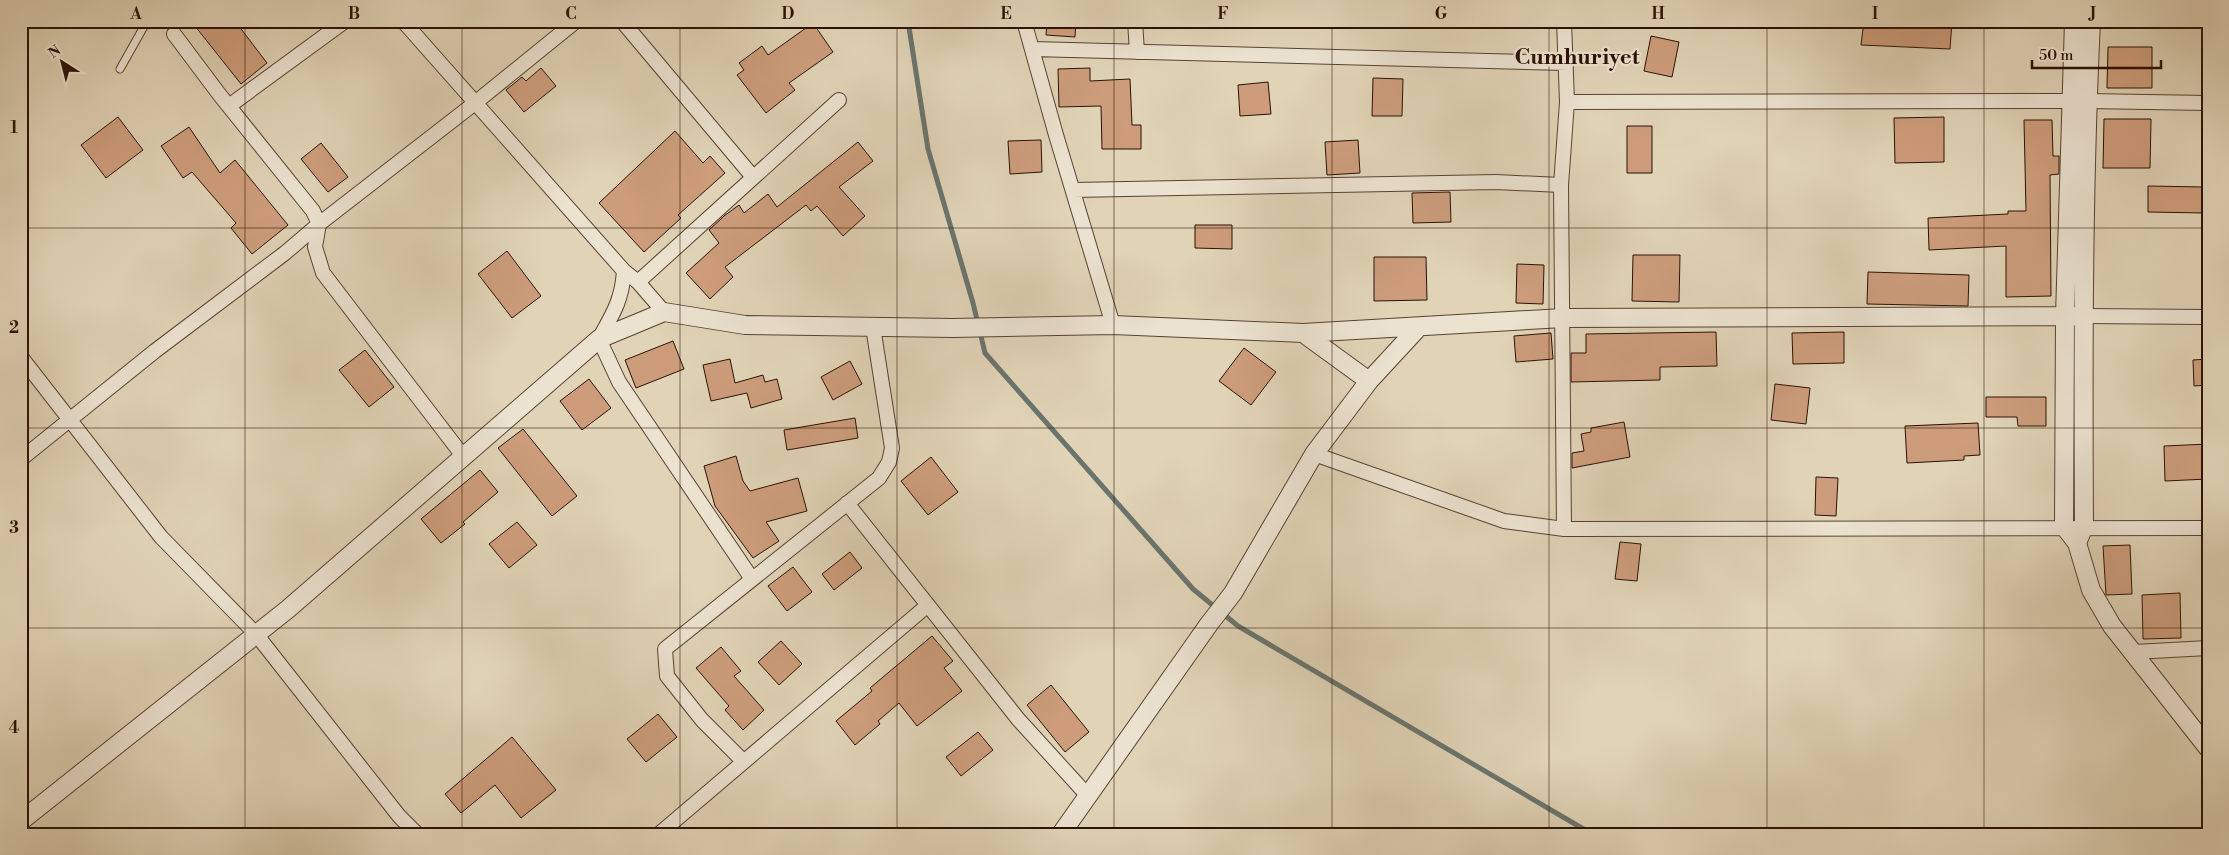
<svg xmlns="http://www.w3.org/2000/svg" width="2229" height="855" font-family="'Libre Bodoni',serif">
	<rect width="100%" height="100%" fill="#e0d3b6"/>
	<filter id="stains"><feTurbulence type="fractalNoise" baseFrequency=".004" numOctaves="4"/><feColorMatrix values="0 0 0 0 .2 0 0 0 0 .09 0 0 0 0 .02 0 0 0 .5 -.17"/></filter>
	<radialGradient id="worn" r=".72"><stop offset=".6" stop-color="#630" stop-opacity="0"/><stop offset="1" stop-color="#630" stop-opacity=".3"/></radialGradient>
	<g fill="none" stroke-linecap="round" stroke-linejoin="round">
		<path stroke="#6a756e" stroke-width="5" d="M908 21 928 149 973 303 985 353 1193 589 1238 626 1592 834"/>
	</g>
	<path fill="#cd9d7b" stroke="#2b1106" d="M191 21H235L267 63 241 84Z
		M1047 21H1076L1075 37 1046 35Z
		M1864 21H1952L1950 49 1861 45Z
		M813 23 833 52 789 83 795 90 766 113 737 75 744 70 739 63 762 46 768 55Z
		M1651 36 1679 42 1672 77 1644 71Z
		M2108 47H2152V88H2107Z
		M541 68 556 86 524 112 506 90 522 77 526 81Z
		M1090 68V81L1130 79 1132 125H1141V149H1102L1101 106 1059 107 1058 69Z
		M1373 78 1403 79 1402 116H1372Z
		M1268 82 1271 114 1240 116 1238 85Z
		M118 117 143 150 106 178 81 145Z
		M1944 117V162L1895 163 1894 118Z
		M2104 119H2151L2150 168H2103Z
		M2024 120H2052L2053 156H2059V174L2050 175 2051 296 2006 297V246L1929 250 1928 218 2008 214V211H2026Z
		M1627 126H1652V173H1627Z
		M189 127 220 173 235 160 288 225 252 254 231 228 236 223 192 172 183 178 161 146Z
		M675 131 703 163 710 156 725 173 678 215 681 218 644 252 599 203Z
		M1041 140 1042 172 1010 174 1008 141Z
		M1358 140 1360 173 1327 175 1325 142Z
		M858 142 873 161 839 187 865 216 843 236 817 206 811 211 806 205 725 267 733 277 710 299 686 273 719 243 709 230 724 216 739 205 744 213 768 194 777 207Z
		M321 143 348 177 328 192 301 159Z
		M2148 186 2204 187 2203 213 2148 212Z
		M1450 192 1451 222 1413 223 1412 193Z
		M1195 225H1232V249L1195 248Z
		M507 251 541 296 512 318 478 274Z
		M1633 255H1680L1679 302 1632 301Z
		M1374 257H1426L1427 300 1374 301Z
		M1517 264 1544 265 1543 304 1516 303Z
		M1868 272 1969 275 1968 306 1867 304Z
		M1716 332 1717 366 1660 367V380L1571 382V353H1586V334Z
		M1844 332V363L1793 364 1792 333Z
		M1551 333 1553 359 1516 362 1514 336Z
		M673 341 684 369 636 388 625 360Z
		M1244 348 1276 372 1251 405 1219 381Z
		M365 350 394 387 369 407 339 370Z
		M730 359 735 383 763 375 765 382 777 379 782 399 751 408 747 393 711 401 703 365Z
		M2208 359V385L2194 386 2193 360Z
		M850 361 862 384 833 400 821 377Z
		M589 379 611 408 582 430 560 401Z
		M1775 384 1810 388 1806 424 1771 420Z
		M1986 397H2046V426H2018L2017 417H1986Z
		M855 418 858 438 787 450 784 430Z
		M1624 422 1630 457 1572 468V453L1584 451 1581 434 1591 432V428Z
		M1978 423 1980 455 1964 456V460L1907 463 1905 426Z
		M523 429 577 496 552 516 498 448Z
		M2208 444V479L2165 481 2164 446Z
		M736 456 743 481 750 491 798 478 807 511 766 522 779 541 753 558 715 506 704 466Z
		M931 457 958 492 928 515 901 481Z
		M480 470 498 492 463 522 465 524 441 543 421 519Z
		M1816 477 1838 478 1836 516 1815 515Z
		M517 522 537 545 509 568 489 544Z
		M1620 542 1641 544 1637 581 1615 579Z
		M2130 545 2132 594 2106 595 2103 546Z
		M850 552 862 568 834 590 822 574Z
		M793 567 812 592 787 611 768 586Z
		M2180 593 2181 638 2143 639 2142 595Z
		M932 636 953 661 944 668 962 691 917 726 899 703 878 721 880 724 855 745 836 721 872 691 870 688Z
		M781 641 802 664 779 685 758 662Z
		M721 647 741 671 734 676 764 710 743 730 725 710 729 706 696 668Z
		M1051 685 1089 732 1065 752 1027 705Z
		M658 714 677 737 646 762 627 739Z
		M978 732 993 750 961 776 946 757Z
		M512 737 556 790 521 818 495 785 461 813 445 794Z"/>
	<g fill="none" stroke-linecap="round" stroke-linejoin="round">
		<defs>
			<path id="service" d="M120 69 147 21"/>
			<path id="minor" d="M403 21 624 271 638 282 664 312
				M622 21 753 177
				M1024 21 1056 135 1113 325
				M1135 21 1137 52
				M1564 21 1567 102 1561 185 1564 529
				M174 34 219 94 313 211 319 224 315 247 323 273 463 456
				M1032 49 1567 63
				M1567 102 2087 101 2208 103
				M229 106 345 21
				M1073 190 1496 182 1561 185
				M624 271C622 300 613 314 599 339L619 382 752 579
				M638 282 839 100
				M2083 316 2208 317
				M21 357 161 537 256 634 399 816 417 834
				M1314 454 1504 521 1564 529 2208 528
				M21 459 155 351 285 253 319 224 475 103 576 21
				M847 503 1018 719 1088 796
				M2134 652 2208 648
				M743 761 702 720 667 676 665 649 879 478 889 462 892 448 873 327
				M659 834 928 605"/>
			<path id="tertiary" d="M2074 21 2065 316 2064 526 2077 543 2091 590 2112 626 2208 748
				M1303 333 1369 381
				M2077 543 2084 526C2083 358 2083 190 2091 21
				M21 821 288 609 599 339 664 312 745 325 953 328 1113 325 1303 333 1563 318 2083 316
				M1061 834 1209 624 1233 593 1314 454 1369 381 1418 328"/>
		</defs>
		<use href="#service" stroke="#584232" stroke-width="9"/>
		<use href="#minor" stroke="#584232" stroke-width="16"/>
		<use href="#tertiary" stroke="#584232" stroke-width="20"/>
		<use href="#service" stroke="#ebe2d0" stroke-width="7"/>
		<use href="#minor" stroke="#ebe2d0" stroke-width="14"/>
		<use href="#tertiary" stroke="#ebe2d0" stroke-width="18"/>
	</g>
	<path fill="none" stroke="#2b1106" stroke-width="1" stroke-opacity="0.55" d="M245 21V834M462 21V834M680 21V834M897 21V834M1114 21V834M1332 21V834M1549 21V834M1767 21V834M1984 21V834M21 228H2208M21 428H2208M21 628H2208"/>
	<g text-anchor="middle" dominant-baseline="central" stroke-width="4.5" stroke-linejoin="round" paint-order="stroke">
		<g font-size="22" font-weight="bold" fill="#2b1106" stroke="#ebe2d0">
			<text x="1577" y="57">Cumhuriyet</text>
		</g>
	</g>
	<rect width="2229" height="855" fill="none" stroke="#e0d3b6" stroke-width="55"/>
	<g transform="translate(62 62) rotate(324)" stroke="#ebe2d0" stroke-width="4" paint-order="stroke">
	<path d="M0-4L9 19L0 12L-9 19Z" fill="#2b1106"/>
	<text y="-8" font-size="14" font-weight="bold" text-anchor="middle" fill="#2b1106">N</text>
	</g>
	<path d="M2032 60v8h129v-8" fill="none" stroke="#2b1106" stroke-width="2.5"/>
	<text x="2039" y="60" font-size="15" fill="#2b1106" stroke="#ebe2d0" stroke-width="4" paint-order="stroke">50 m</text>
	<rect x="28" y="28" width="2174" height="800" fill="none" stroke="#2b1106" stroke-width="2"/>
	<g font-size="16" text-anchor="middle" font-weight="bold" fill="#2b1106">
		<text x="136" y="19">A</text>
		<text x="354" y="19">B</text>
		<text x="571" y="19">C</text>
		<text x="788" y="19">D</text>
		<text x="1006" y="19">E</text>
		<text x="1223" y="19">F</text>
		<text x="1441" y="19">G</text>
		<text x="1658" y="19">H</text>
		<text x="1875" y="19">I</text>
		<text x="2093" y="19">J</text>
		<text x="14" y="133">1</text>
		<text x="14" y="333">2</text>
		<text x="14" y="533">3</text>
		<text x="14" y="733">4</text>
	</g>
	<rect width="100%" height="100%" filter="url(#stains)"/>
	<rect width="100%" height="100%" fill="url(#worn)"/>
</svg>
